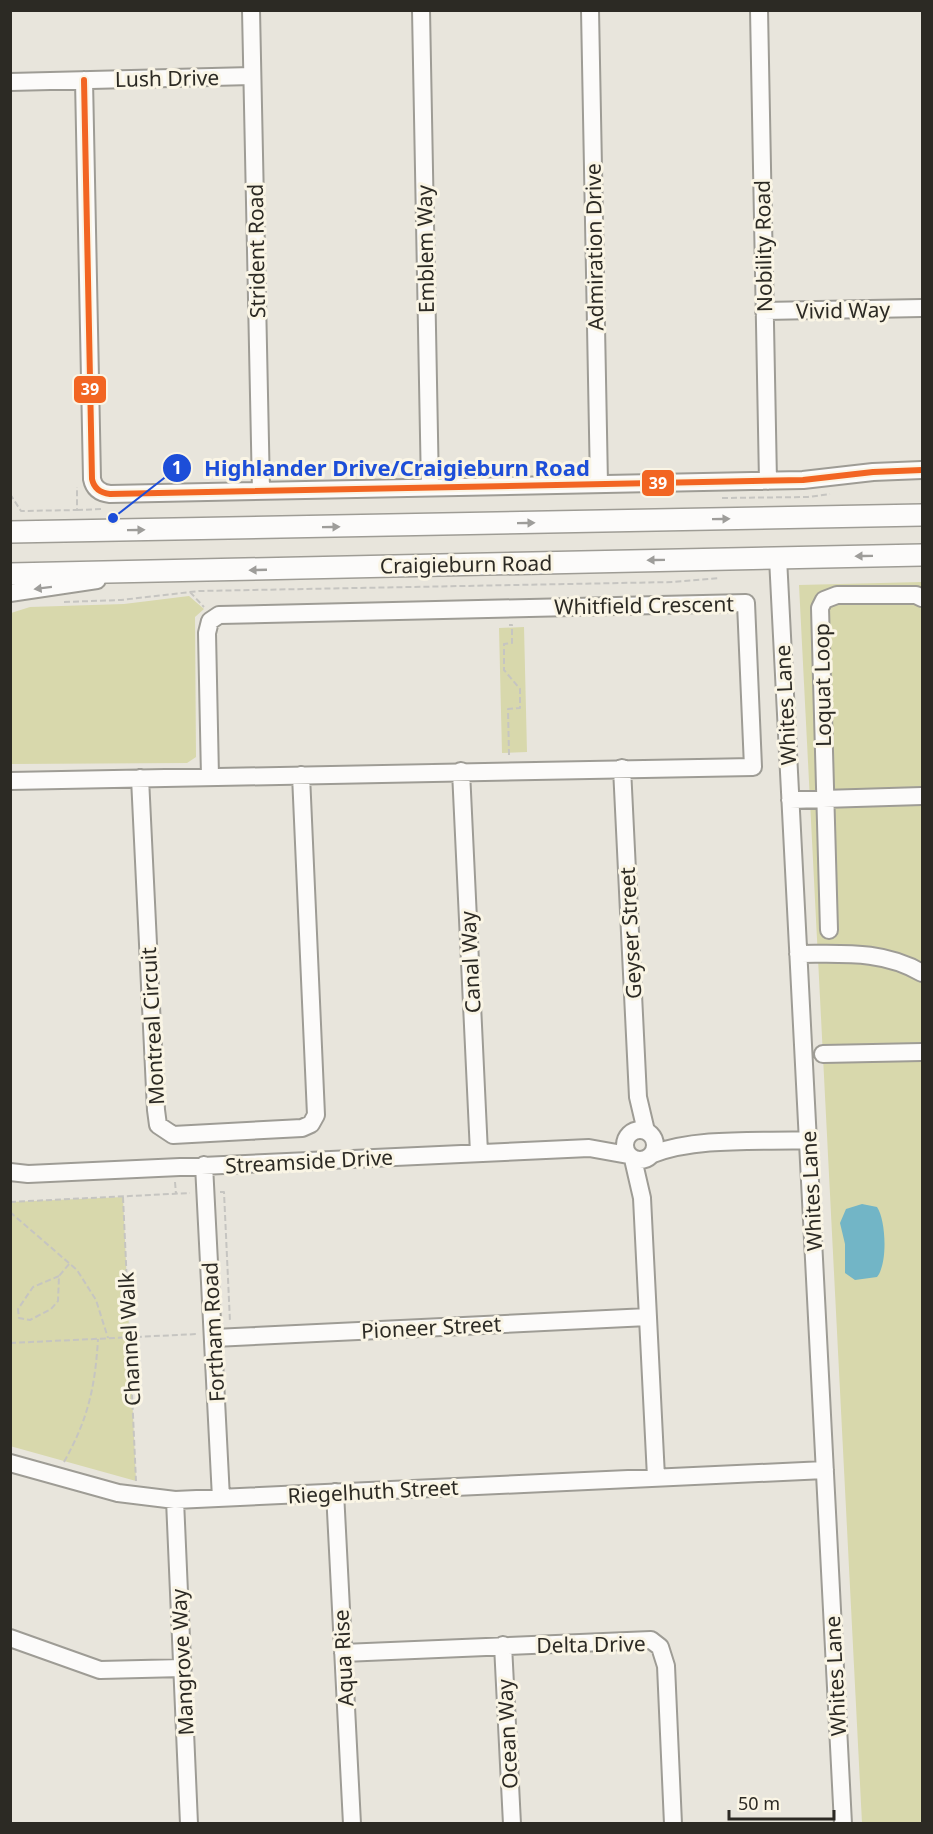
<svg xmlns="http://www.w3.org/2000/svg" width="933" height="1834" font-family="'Noto Sans',sans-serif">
	<rect width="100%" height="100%" fill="#e8e5dc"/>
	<path fill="#d8d8ac" d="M922 582V1823H862L799 585Z
		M189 596 204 609 195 617 196 757 187 763 11 764V613L30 607 124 604Z
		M524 627 527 752 502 753 499 628Z
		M123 1197 136 1481 10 1446 11 1202Z"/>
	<path fill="#72b5c6" d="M862 1204 877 1207C886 1220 888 1264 877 1277L855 1280 845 1273V1244L840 1223 846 1209Z"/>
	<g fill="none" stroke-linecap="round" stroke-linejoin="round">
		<defs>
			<path id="minor" d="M251 10 261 491
				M421 10 430 488
				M590 10 599 484
				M759 10 768 481
				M84 80 92 479C94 489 101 493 110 494L803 480 873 472 922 470
				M10 82 252 76
				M764 311 922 308
				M778 558 843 1824
				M10 593 97 580
				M622 768 638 1097 646 1131
				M461 771 479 1153
				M140 778 156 1110 158 1125 173 1135 302 1128 311 1124 316 1115 301 775
				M10 781 753 767 746 603 219 615 210 621 207 633 210 777
				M790 800 922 796
				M829 930 820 608 824 600 837 595H916L922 598
				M798 954C842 954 883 950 922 973
				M823 1054 922 1052
				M625 1145a15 15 0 1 1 30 0a15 15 0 1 1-30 0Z
				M653 1154C697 1137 760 1142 808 1140
				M633 1159 642 1198 656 1477
				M204 1165 221 1498
				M10 1172 28 1174 589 1148 628 1155
				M214 1338 648 1317
				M10 1463 118 1493 175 1500 825 1470
				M335 1492 352 1824
				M175 1500 189 1824
				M10 1638 100 1670 183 1668
				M503 1645 512 1824
				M343 1653 651 1640 660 1647 666 1666 673 1824"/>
			<path id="major" d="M10 532 922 515
				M10 574 922 555"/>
		</defs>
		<use href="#minor" stroke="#9e9c95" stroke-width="20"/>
		<use href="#major" stroke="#9e9c95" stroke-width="24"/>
		<path stroke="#c6c5c1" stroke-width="2" stroke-dasharray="6 3" stroke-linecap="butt" d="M10 494 21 511 77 510V487
			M722 498 808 497 830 494
			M77 510 102 509
			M190 592 204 607
			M64 602 121 600 199 591 673 582 720 578
			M509 755 508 709 520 708V689L504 670V644L512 643V625H509
			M175 1182 176 1194
			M220 1192H224L230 1322
			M123 1197 136 1481
			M10 1202 190 1193
			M10 1212 77 1270 96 1300 108 1338
			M59 1276 33 1287 18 1309 19 1318 30 1320 51 1309 58 1301 59 1276 70 1263
			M10 1343 198 1334
			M64 1462C88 1419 95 1388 98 1339"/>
		<use href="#minor" stroke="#fcfbfa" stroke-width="16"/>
		<use href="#major" stroke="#fcfbfa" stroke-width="21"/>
		<defs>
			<path id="bus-1" d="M84 80 92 479C94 489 101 493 110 494L803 480 873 472 922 470"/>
		</defs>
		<use href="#bus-1" stroke="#faf5e5" stroke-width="10"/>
		<use href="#bus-1" stroke="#f26522" stroke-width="6"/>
	</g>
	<defs><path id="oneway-solid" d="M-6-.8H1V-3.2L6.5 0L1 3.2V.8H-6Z" transform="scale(1.5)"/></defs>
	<g fill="#9e9d9a">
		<use href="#oneway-solid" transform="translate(721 519) rotate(-1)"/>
		<use href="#oneway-solid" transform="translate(526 523) rotate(-1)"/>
		<use href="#oneway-solid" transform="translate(331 527) rotate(-1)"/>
		<use href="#oneway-solid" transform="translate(136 530) rotate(-1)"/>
		<use href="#oneway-solid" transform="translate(864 556) rotate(179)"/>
		<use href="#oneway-solid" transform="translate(656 560) rotate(179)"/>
		<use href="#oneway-solid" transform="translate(258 570) rotate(178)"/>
		<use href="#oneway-solid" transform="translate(43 588) rotate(173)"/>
	</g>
	<g text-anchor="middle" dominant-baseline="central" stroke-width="6" stroke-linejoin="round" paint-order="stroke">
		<g font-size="21" fill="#2c2a24" stroke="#faf5e5">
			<text transform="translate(167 78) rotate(-1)">Lush Drive</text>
			<text transform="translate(763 246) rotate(-91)">Nobility Road</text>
			<text transform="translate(594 247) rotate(-91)">Admiration Drive</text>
			<text transform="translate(425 249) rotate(-91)">Emblem Way</text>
			<text transform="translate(256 251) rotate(-91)">Strident Road</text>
			<text transform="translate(843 310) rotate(-1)">Vivid Way</text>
			<text transform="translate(466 564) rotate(-1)">Craigieburn Road</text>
			<text transform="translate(644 605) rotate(-1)">Whitfield Crescent</text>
			<text transform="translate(822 685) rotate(-91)">Loquat Loop</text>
			<text transform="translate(785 705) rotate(-93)">Whites Lane</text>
			<text transform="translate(630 933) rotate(-93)">Geyser Street</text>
			<text transform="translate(470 962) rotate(-93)">Canal Way</text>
			<text transform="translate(152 1026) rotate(-93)">Montreal Circuit</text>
			<text transform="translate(309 1161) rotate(-3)">Streamside Drive</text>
			<text transform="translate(811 1191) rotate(-93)">Whites Lane</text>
			<text transform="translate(431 1327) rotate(-3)">Pioneer Street</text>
			<text transform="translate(213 1332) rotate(-93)">Fortham Road</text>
			<text transform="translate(129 1339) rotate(-93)">Channel Walk</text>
			<text transform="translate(373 1491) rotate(-3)">Riegelhuth Street</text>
			<text transform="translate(591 1644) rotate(-1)">Delta Drive</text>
			<text transform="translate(343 1658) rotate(-93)">Aqua Rise</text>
			<text transform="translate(182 1662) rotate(-93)">Mangrove Way</text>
			<text transform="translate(835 1676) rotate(-93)">Whites Lane</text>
			<text transform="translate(507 1734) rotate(-93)">Ocean Way</text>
		</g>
	</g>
	<path fill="none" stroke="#1d4ed8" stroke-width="2" d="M113 518L177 468"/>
	<g fill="#1d4ed8" stroke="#faf5e5" stroke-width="2">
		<circle cx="113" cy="518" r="6"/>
		<circle cx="177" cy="468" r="15"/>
	</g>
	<g font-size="18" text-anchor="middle" font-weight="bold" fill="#fff">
		<text x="177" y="474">1</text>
	</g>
	<g font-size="22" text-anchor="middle" font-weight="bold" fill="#1d4ed8" stroke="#faf5e5" stroke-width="6" stroke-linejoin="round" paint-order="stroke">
		<text x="397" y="476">Highlander Drive/Craigieburn Road</text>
	</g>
	<g stroke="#faf5e5" stroke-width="2">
		<rect x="73" y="375" width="34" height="29" rx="6" fill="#f26522"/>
		<rect x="641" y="469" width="34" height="28" rx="6" fill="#f26522"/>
	</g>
	<g font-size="16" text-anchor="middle" font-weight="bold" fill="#fff">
		<text x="90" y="395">39</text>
		<text x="658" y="489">39</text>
	</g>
	<rect width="933" height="1834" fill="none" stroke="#2c2a24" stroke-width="24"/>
	<path d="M729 1810v9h105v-9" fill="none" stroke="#2c2a24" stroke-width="3"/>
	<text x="738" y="1810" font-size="18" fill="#2c2a24" stroke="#faf5e5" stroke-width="4.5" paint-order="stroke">50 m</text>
</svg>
